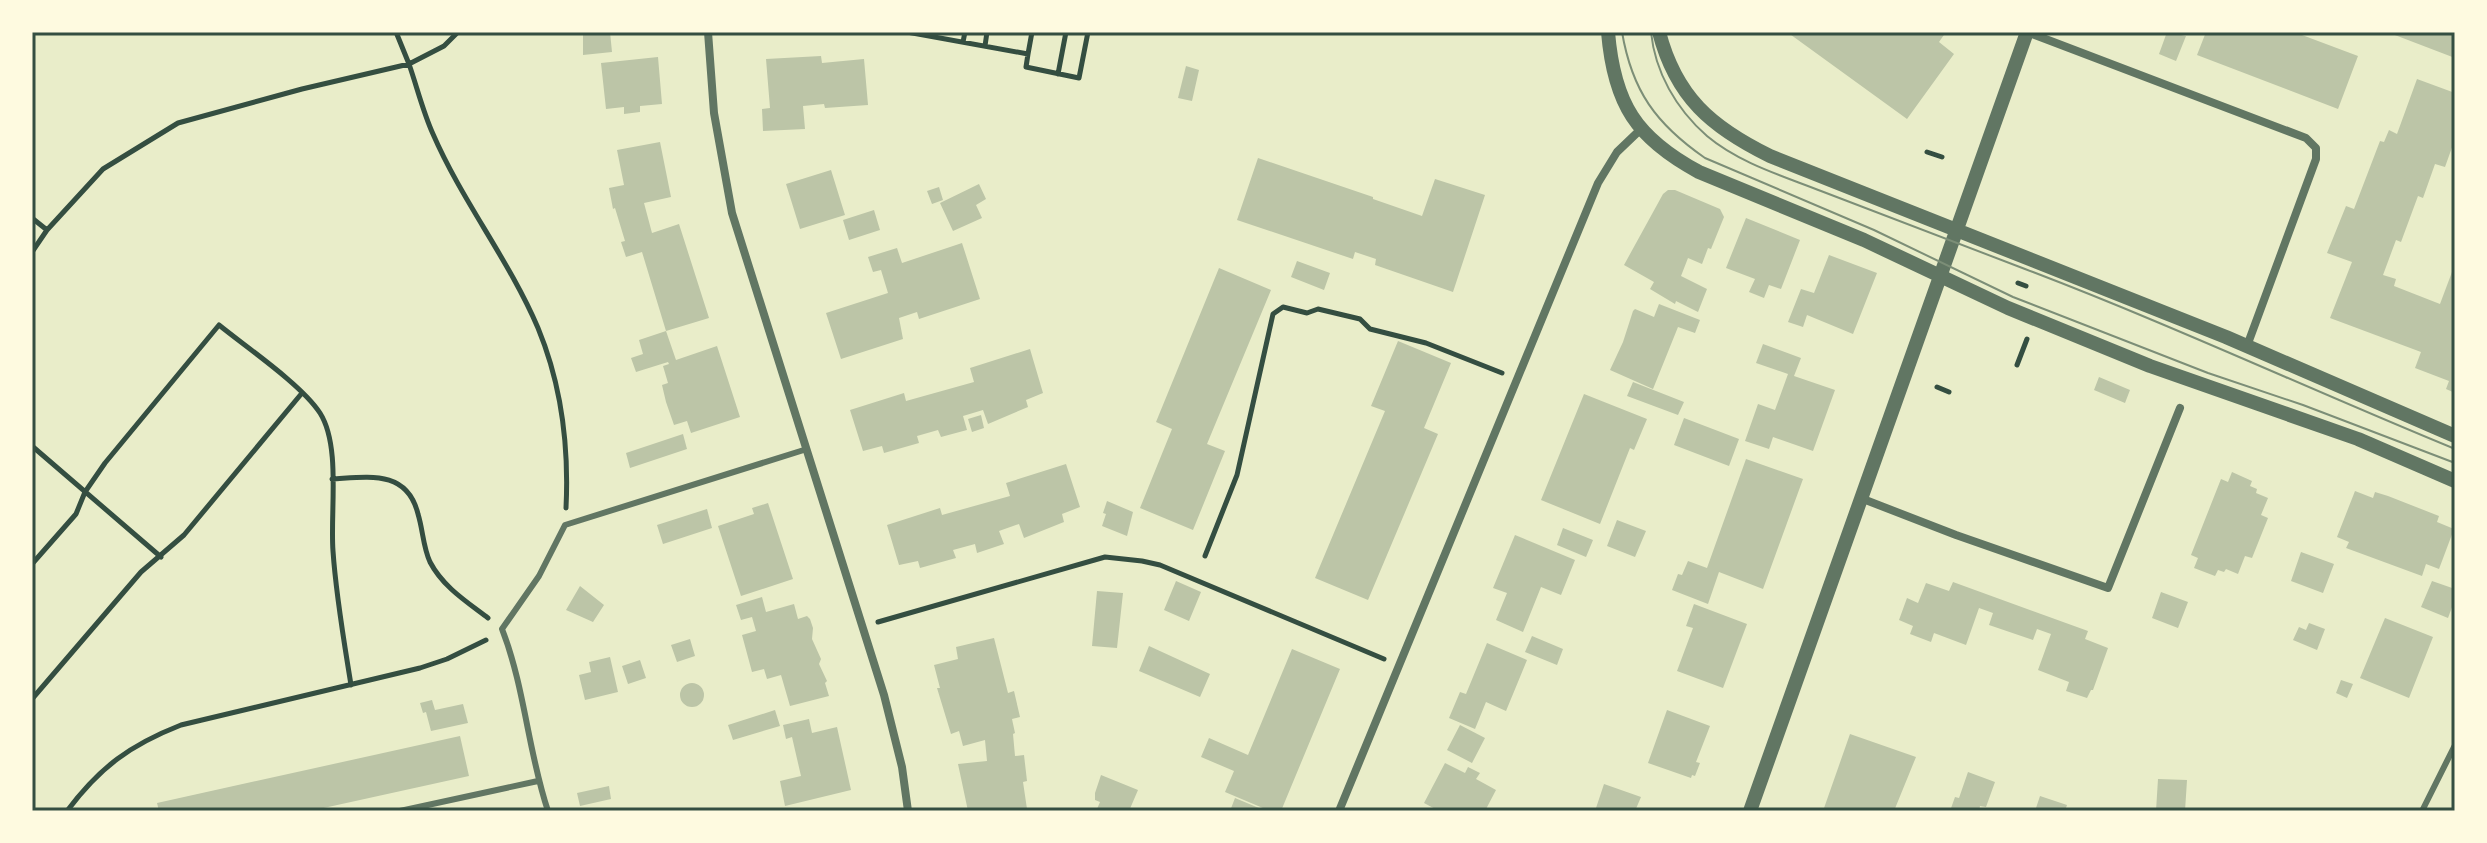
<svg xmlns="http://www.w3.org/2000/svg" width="2487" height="843" font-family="Jost,sans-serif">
	<rect width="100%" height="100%" fill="#e9edc9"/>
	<path fill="#bcc5a7" d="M583 32H610L612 52 583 55Z
		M1787 32H1946L1939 42 1954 54 1907 119Z
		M2167 32 2186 36 2176 61 2159 54Z
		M2206 32H2294L2358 56 2338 109 2197 55Z
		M2387 32H2455V58Z
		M821 56 822 63 864 59 868 105 825 108 824 104 803 106 805 129 763 131 762 109 770 108 766 59Z
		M658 57 662 104 640 106V112L624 114V107L606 109 601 63Z
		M1186 66 1199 70 1192 101 1178 98Z
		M2417 79 2455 93V139L2445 167 2435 164 2423 198 2418 196 2401 242 2396 240 2383 275 2396 279 2394 286 2440 304 2455 264V393L2446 389 2449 381 2415 368 2421 352 2330 318 2352 262 2327 253 2346 206 2354 209 2380 141 2384 142 2389 130 2397 134Z
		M660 142 671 197 644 203 652 233 679 224 709 318 666 331 676 360 717 346 740 417 691 433 687 421 674 425 666 402 662 385 668 383 663 366 669 364 668 362 636 372 631 358 643 354 639 340 666 331 642 252 626 257 621 242 625 241 615 208 613 209 609 188 624 185 617 150Z
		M1258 158 1373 197V199L1422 216 1435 179 1485 195 1453 292 1375 265 1376 259 1355 252 1353 259 1237 220Z
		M831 170 845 215 800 229 786 184Z
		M979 184 986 199 976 205 982 218 953 231 940 203Z
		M939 187 943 200 932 204 927 191Z
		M1668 190H1675L1720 209 1724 217 1711 249 1708 248 1702 264 1688 258 1681 276 1707 289 1698 312 1676 301 1675 304 1650 289 1654 282 1624 265 1663 194Z
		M874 210 880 230 849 240 843 220Z
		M1746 218 1800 240 1781 289 1769 285 1764 298 1749 292 1755 279 1726 268Z
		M962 243 980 299 919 319 917 312 899 318 903 339 841 359 826 313 888 293 881 270 873 272 868 257 897 248 902 263Z
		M1829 255 1877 273 1853 334 1807 315 1803 327 1788 322 1801 289 1814 293Z
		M1297 261 1330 273 1324 290 1291 277Z
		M1219 268 1271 290 1207 444 1225 451 1193 530 1140 508 1172 429 1156 422Z
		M1659 304 1700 320 1695 333 1678 327 1653 389 1610 370 1623 342 1633 311 1635 309 1654 317Z
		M1398 341 1451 363 1424 428 1438 434 1368 600 1315 578 1385 411 1371 406Z
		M1763 344 1801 358 1794 376 1835 390 1813 451 1773 437 1769 449 1745 441 1758 404 1775 410 1788 374 1756 363Z
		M1030 349 1043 393 1026 400 1028 407 988 424 983 410 963 416 967 430 941 437 938 430 917 436 919 443 884 453 882 446 863 451 850 410 904 393 906 401 974 382 970 368Z
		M2099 377 2130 390 2125 403 2094 390Z
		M1633 382 1684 402 1678 415 1627 396Z
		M1584 394 1647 419 1634 450 1630 448 1600 524 1541 500Z
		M981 415 984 428 972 432 968 419Z
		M1684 418 1739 439 1729 466 1674 445Z
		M683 434 687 449 630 468 626 453Z
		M1746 459 1803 479 1763 589 1719 572 1708 604 1672 590 1678 574 1682 575 1688 561 1707 568Z
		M1066 464 1080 507 1062 514 1064 522 1024 538 1019 524 999 531 1004 544 977 553 975 544 953 550 956 558 920 568 918 561 899 565 887 525 940 508 942 515 1010 496 1006 483Z
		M2232 472 2252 481 2250 486 2257 489 2256 493 2268 498 2261 515 2268 518 2252 558 2245 556 2238 574 2226 569 2224 572 2218 570 2215 576 2194 568 2198 558 2191 555 2221 479 2228 482Z
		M2355 491 2373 498 2375 492 2388 496 2439 516 2437 522 2454 529 2439 569 2426 564 2422 576 2346 548 2349 542 2337 537Z
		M1107 501 1133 512 1127 536 1102 526 1106 514 1103 513Z
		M768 503 793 579 741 596 718 526 754 514 752 508Z
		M707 509 712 528 663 544 657 525Z
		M1617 520 1646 531 1635 557 1607 546Z
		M1563 528 1593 540 1586 557 1557 545Z
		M1515 535 1575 560 1561 595 1541 587 1523 632 1496 620 1507 593 1493 588Z
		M2301 552 2334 564 2323 593 2291 581Z
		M1176 581 1201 592 1189 621 1164 610Z
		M2432 581 2455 589V599L2448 618 2421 607Z
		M1953 582 2088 631 2085 639 2108 648 2093 690H2091L2087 698 2066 691 2069 682 2038 670 2051 634 2037 629 2033 640 1989 625 1993 613 1979 608 1966 645 1934 633 1931 642 1910 634 1913 626 1899 620 1907 598 1918 603 1926 583 1949 591Z
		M580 586 604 605 593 622 566 610Z
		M1097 591 1123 593 1117 648 1092 646Z
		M2161 592 2188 602 2178 628 2152 618Z
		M762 597 766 612 794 604 798 619 807 616 810 619 813 628 812 639 821 659 819 664 827 681 825 683 829 696 790 706 781 675 767 679 764 669 752 672 742 635 756 631 752 617 741 620 736 605Z
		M1694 604 1747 624 1723 688 1677 671 1693 628 1686 626Z
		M2385 618 2433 637 2409 698 2360 678Z
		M2309 623 2325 629 2317 650 2293 640 2299 627 2306 630Z
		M1532 636 1563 649 1557 665 1525 652Z
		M994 638 1008 693 1014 691 1020 717 1012 719 1015 733 1013 734 1015 756 1024 755 1027 781 1023 782 1027 809 968 811 958 764 987 761 985 740 963 746 959 731 951 734 937 688H940L934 665 958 659 956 647Z
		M690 639 695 656 677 662 671 645Z
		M1487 643 1527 660 1506 711 1486 702 1475 729 1449 718 1460 692 1466 694Z
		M1149 646 1210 674 1200 697 1139 671Z
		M1292 649 1340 669 1281 811H1270L1225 792 1234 771 1201 757 1209 738 1248 755Z
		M610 657 618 692 585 700 579 675 591 672 589 662Z
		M640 660 646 678 628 684 622 666Z
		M2341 680 2353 684 2347 698 2336 693Z
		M680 695a12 12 0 1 1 24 0a12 12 0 1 1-24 0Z
		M432 700 435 710 463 704 468 723 431 731 426 712 423 713 420 703Z
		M775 710 780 726 733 740 728 725Z
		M1667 710 1710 726 1696 762 1700 763 1695 776 1692 775 1691 778 1648 763Z
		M809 719 812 733 837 727 851 790 785 806 780 781 801 776 792 737 786 739 783 725Z
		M1460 725 1485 738 1472 763 1447 750Z
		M1850 734 1916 757 1894 811H1823Z
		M460 736 469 776 310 811H159L157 803Z
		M1445 763 1465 773 1468 767 1480 773 1476 779 1496 790 1485 811H1439L1424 803Z
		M1968 772 1995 782 1986 807 1980 806 1979 811H1950L1955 797 1959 798Z
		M1101 775 1138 790 1129 811H1103L1097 809 1100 802 1095 800V793Z
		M2158 779 2187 780 2185 811H2156Z
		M1604 784 1641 797 1635 811H1595Z
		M609 786 611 799 580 806 577 793Z
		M2040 796 2067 805 2065 811H2035Z
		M1235 798 1266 811H1230Z"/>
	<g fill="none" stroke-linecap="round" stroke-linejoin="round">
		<path stroke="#344e41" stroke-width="5" d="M396 32 409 64 444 46 458 32
			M907 32 1028 54 1026 67 1079 78 1088 32
			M963 42 965 32
			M985 46 987 32
			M1028 54 1032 32
			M1058 74 1066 32
			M1927 152 1942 157
			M32 218 47 230
			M32 252 47 230 103 169 178 123 302 89 409 64C417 87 423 112 433 134 462 201 509 260 538 328 562 386 569 447 566 508
			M2018 283 2026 286
			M2017 365 2027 339
			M1937 387 1949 392
			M32 446 161 557
			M332 479C368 477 407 469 418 514 423 530 423 547 430 562 443 587 467 602 488 618
			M1205 556 1237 475 1273 314 1283 307 1307 313 1318 309 1360 319 1370 329 1426 343 1502 373
			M32 564 76 514 85 492 105 463 219 325C246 347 302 385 320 413 341 446 330 512 333 551 336 596 344 641 351 685
			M878 622 1105 557 1142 561 1160 565 1384 659
			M32 699 141 572 184 535 302 393
			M67 811C100 767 130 745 181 725L420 668 447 659 486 640"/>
		<path stroke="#617663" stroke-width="6" d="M400 811 538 781
			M548 811C528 752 525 688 502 629L539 576 565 525 807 449
			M2422 811 2455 745"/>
		<path stroke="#617663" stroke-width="8" d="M708 32 714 113 732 213 884 695 902 767 908 811
			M2027 32 2306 138 2316 148V159L2247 346
			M1863 499 1956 535 2108 588 2180 408
			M1339 811 1598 183 1617 152 1640 130"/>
		<path stroke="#617663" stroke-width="14" d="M1608 32C1614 104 1636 138 1699 172L1864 240 2008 308 2150 366 2358 439 2455 481
			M1659 32C1676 97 1711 127 1770 156L2226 337 2455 436
			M1750 811 2027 32"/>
		<path stroke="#7c8e77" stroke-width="2" d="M1622 32C1632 91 1656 124 1705 158L1874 230 2013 297 2208 373 2303 405 2455 463
			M1651 32C1655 72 1676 109 1707 136 1739 163 1783 176 1821 191 1889 217 1957 243 2025 269 2170 324 2311 390 2455 449"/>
	</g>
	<rect width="2487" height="843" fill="none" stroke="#fefae0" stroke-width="68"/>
	<rect x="34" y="34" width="2419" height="775" fill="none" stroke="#344e41" stroke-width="3"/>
</svg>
